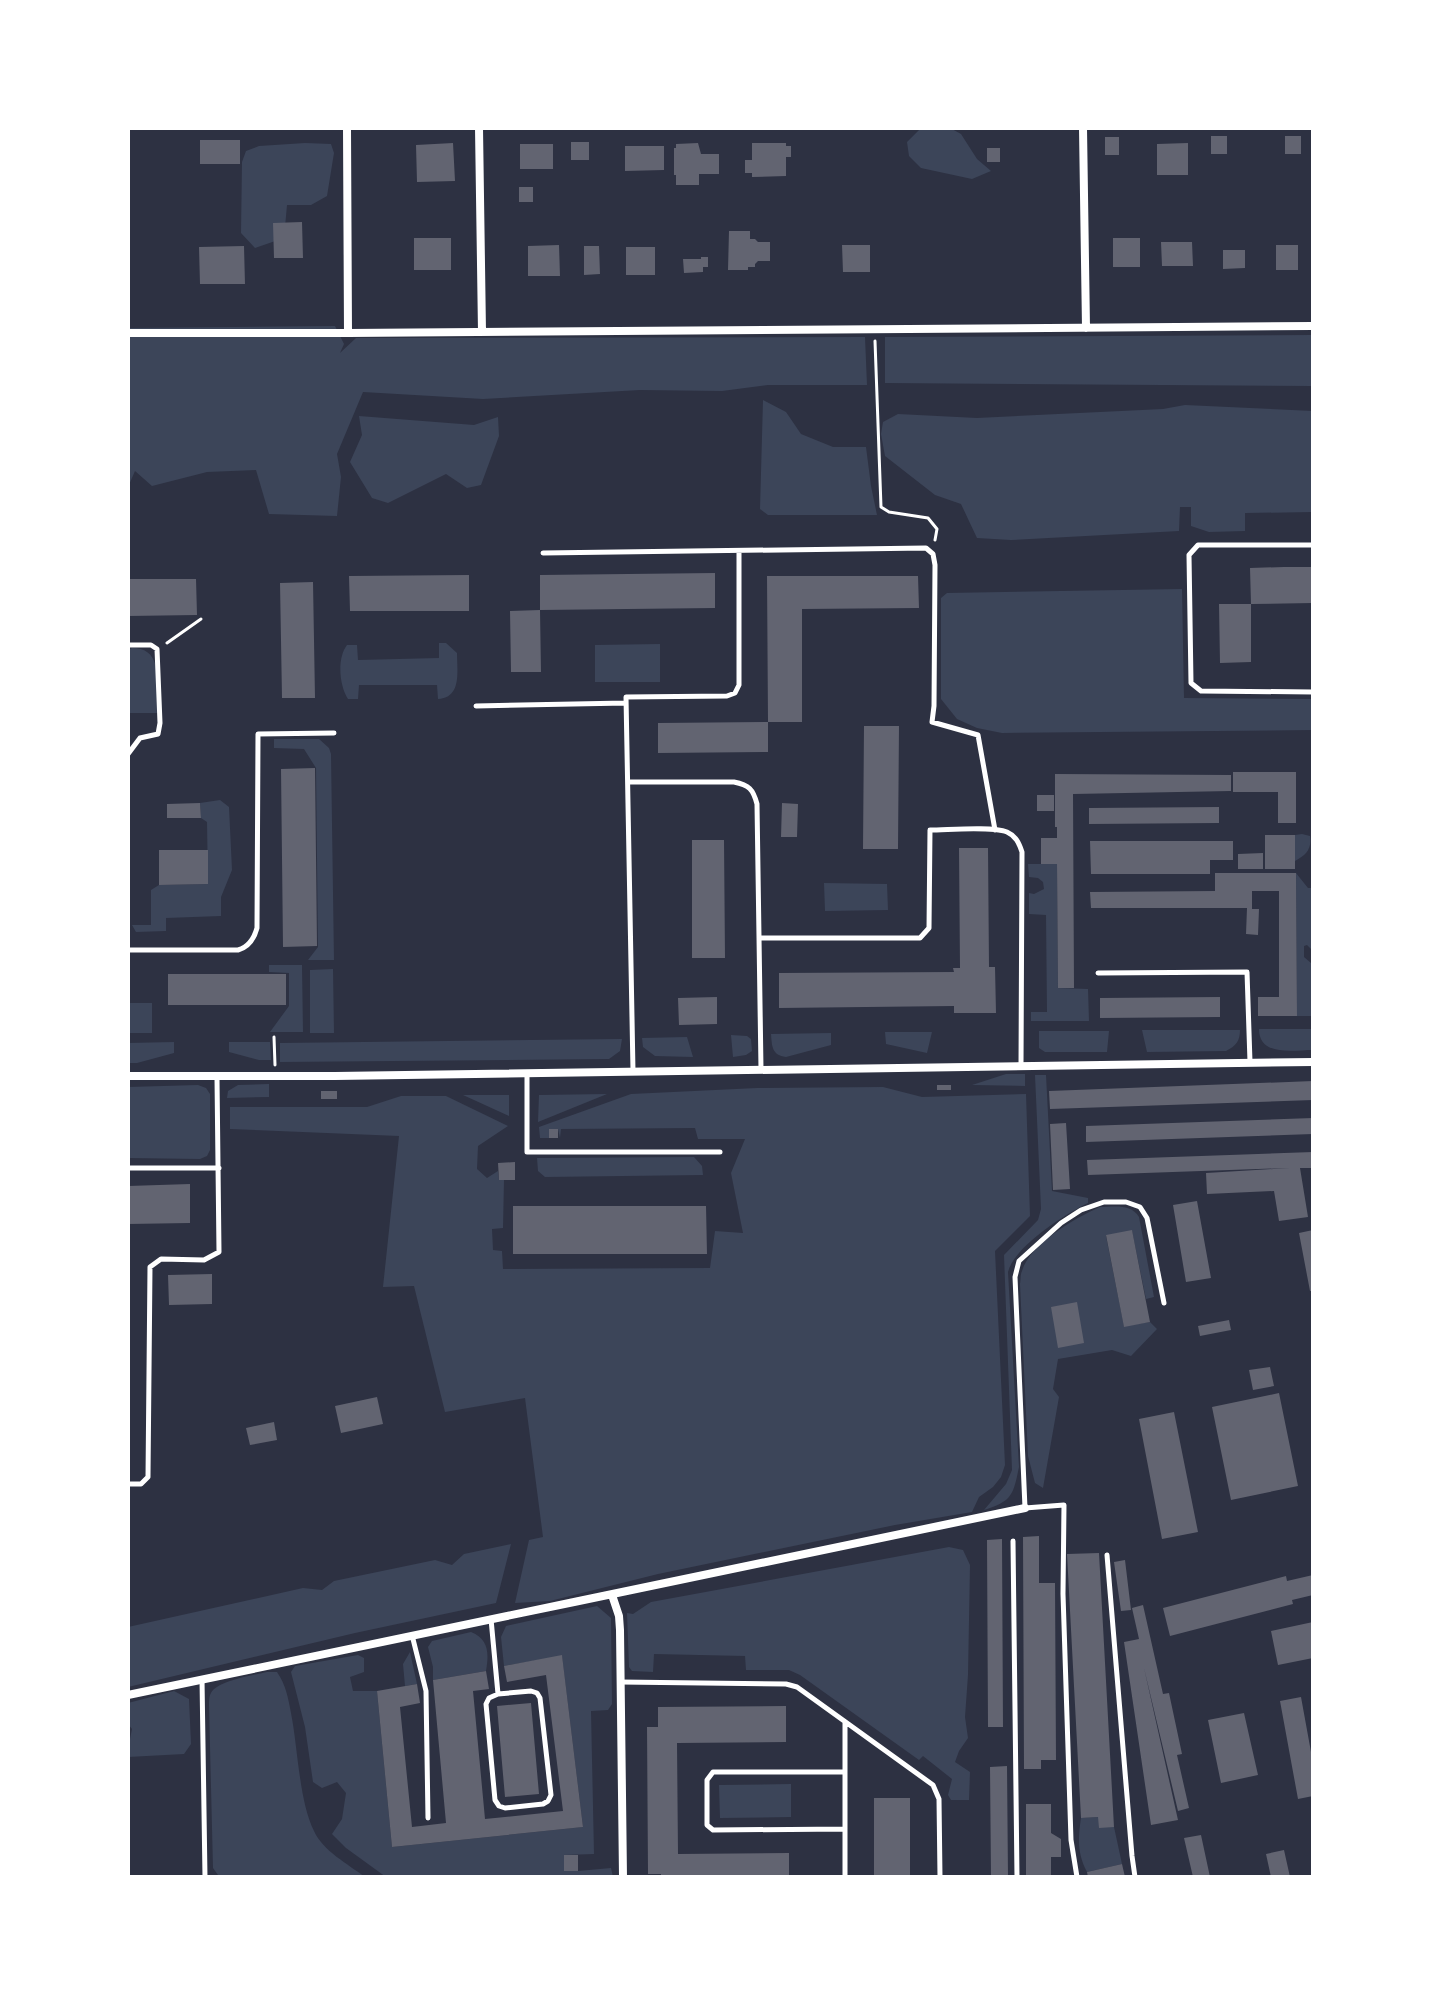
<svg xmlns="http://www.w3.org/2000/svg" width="1441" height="2005" font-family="Helvetica,sans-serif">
	<rect width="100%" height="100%" fill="#2d3142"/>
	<path fill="#3c4559" d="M921 128H950L961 134 977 159 991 171 972 179 921 168 909 156 907 142Z
		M305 143 331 144 334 153 327 196 311 205H287L284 238 255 248 241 233 242 162 246 151 259 146Z
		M335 326 344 344 340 353 356 338 865 337 867 385H768L722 391 640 390 483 399 363 392 337 454 341 477 337 516 269 514 256 470 207 472 152 486 135 471 128 487V328Z
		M1313 335V386L885 383V337Z
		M763 400 786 412 801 434 833 447H866L871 486 877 515H768L760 509Z
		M1185 405 1313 411V512L1245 513V531L1209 532 1191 526V507H1180L1179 531 1011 540 977 538 961 504 935 495 885 456 881 434 883 422 898 414 977 418 1163 409Z
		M359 416 474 425 498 417 499 436 481 485 467 488 446 474 388 503 372 498 350 462 362 435Z
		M1182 589 1184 698 1313 699V730L1002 733 977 728 957 719 941 699V598L947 593Z
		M439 643H446L457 653C457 671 462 698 438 699L437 685H359L358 699H348C339 685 337 658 347 645H357L358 660 439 658Z
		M660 644V682H595V645Z
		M132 648C145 648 152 653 156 666L157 713H128V650Z
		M274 739H319L329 748 331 754 334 960H308L318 947 316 768 304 749 274 748Z
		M220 800 229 807 232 870 221 897V916L166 918V931L136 932 132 925H151V890L159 885 208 884 207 822 201 818 200 803Z
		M1302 834 1310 836C1312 849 1306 855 1295 861V835Z
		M1028 864H1057L1058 988 1088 989 1089 1021H1031V1012H1047L1046 915 1029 914V893L1034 894 1044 889 1043 882 1038 878 1029 877Z
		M1296 873 1308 888H1313V949H1311L1307 945 1304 946V957L1311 963 1313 961V1016H1297Z
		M824 883 887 884 888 910 825 911Z
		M269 965H302L303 1032H270L289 1006V973L269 972Z
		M333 969 334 1033H310V970Z
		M128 1003H152V1033H128Z
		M1259 1029H1313V1050C1293 1050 1259 1057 1259 1029Z
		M1142 1030H1240C1240 1041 1236 1046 1226 1051L1147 1052Z
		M1039 1031H1109L1107 1052H1045L1039 1048Z
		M885 1032H932L927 1053 886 1044Z
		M831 1033V1045L786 1057C772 1055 772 1047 771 1034Z
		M731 1035 747 1036 751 1039 752 1051 746 1055 733 1057Z
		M687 1037 693 1057 655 1056 643 1047 642 1038Z
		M622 1039 620 1051 609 1059 280 1062V1043Z
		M174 1042V1053L137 1063H128V1043Z
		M229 1042H270L271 1060H259L229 1052Z
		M1006 1074H1025V1086L972 1085Z
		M1035 1075H1046L1052 1191 1088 1198V1203C1065 1214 1014 1247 1008 1272L1019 1467C1013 1496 1012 1501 984 1510L1006 1484 1012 1470 1004 1255 1038 1220 1041 1209Z
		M269 1084V1097L227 1098 228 1091 238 1085Z
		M198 1085 206 1088 210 1094V1150L207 1156 200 1159 128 1158V1087Z
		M883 1087 922 1097 1026 1094 1030 1216 995 1251 1005 1465 1001 1477 993 1487 979 1497 972 1512 895 1525 658 1574 550 1601 515 1603 529 1540 543 1537 525 1398 445 1412 414 1286 383 1287 399 1136 230 1129V1107H367L401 1096H446L508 1126 478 1146 477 1169 487 1178 498 1171 499 1180H504L503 1228 492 1229 493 1250 502 1251 503 1269 710 1268 715 1231 743 1233 731 1173 745 1139H698L695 1128 561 1129 560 1138 558 1129H550L549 1138H540L539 1127 631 1094 757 1088Z
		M607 1094 538 1122 539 1095Z
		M463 1095H509V1116Z
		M694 1157 702 1166 703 1175 545 1177 538 1171 537 1158Z
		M1100 1207C1113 1207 1131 1203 1139 1217L1154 1297 1146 1299 1132 1231 1106 1236 1124 1326 1150 1322 1157 1329 1131 1356 1112 1350 1058 1359 1053 1389 1059 1397 1043 1488 1035 1483 1028 1456 1020 1284C1021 1280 1020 1275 1022 1271 1030 1244 1075 1218 1100 1207Z
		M511 1544 496 1603 355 1633 128 1687V1627L303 1588 322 1590 334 1581 435 1560 452 1565 464 1554Z
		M949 1547 963 1550 970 1565 968 1675 965 1717 968 1738 959 1751 955 1762 970 1772 969 1800H951L948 1795 952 1779 923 1756 919 1760 800 1675 789 1670H746L745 1656 654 1654 653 1672 632 1671 629 1667 627 1613 633 1614 651 1602Z
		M597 1606 611 1618 612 1704 608 1710 591 1711 594 1854 564 1855 578 1871 611 1868 613 1877H386L346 1848 332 1834 342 1819 346 1793 337 1782 322 1788 313 1782 305 1727 291 1672 295 1666 358 1655 364 1658V1672L350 1677 353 1691H377L392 1847 583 1827 562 1656 504 1666 501 1637 506 1626Z
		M471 1632C489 1639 489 1654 486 1671L433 1680V1667L428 1647 432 1641Z
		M410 1652 417 1684 405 1686 403 1664Z
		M267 1672H277C286 1685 288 1698 291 1713 298 1748 299 1801 314 1831 323 1851 348 1864 365 1877H279L276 1875 227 1877 218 1875 213 1868 209 1706C209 1702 209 1696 211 1693 217 1681 254 1675 267 1672Z
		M174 1691 189 1699 191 1744 184 1754 128 1757V1740L130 1739 132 1729 128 1724V1703Z
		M791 1784V1817L720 1818 719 1785Z
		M1098 1817 1114 1827 1122 1864 1087 1872C1077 1853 1078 1838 1081 1818Z"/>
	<path fill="#626471" d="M1211 136H1227V154H1211Z
		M1285 136H1301V154H1285Z
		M1105 137H1119V155H1105Z
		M200 140H240V164H200Z
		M571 142H589V160H571Z
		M453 143 455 181 417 182 416 145Z
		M698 143 701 154H719V174H699V185H676V175H674V148H676V144Z
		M752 143H786V146H791V157H786V176L752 177V173H745V160H752Z
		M1188 143V175H1157V144Z
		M520 144H553V169H520Z
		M625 146H664V170L625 171Z
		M987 148H1000V162H987Z
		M519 187H533V202H519Z
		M302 222 303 258H274L273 223Z
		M729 231H750V239H755L758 242H770V261H758L755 264V267H748V270H728Z
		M414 238H451V270H414Z
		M1113 238H1140V267H1113Z
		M1161 242H1192L1193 266H1162Z
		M559 245 560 276H528V246Z
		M842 245H870V272H843Z
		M1276 245H1298V270H1276Z
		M244 246 245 284H200L199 247Z
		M584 246H599L600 274 584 275Z
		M626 247H655V275H626Z
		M1223 250H1245V268L1223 269Z
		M701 257H708V267H703V272L684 273 683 259H701Z
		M1284 567H1313V603L1251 604 1250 568Z
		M715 573V608L540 610V575Z
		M469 575V611H350L349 576Z
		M767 576H918L919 608 802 609V722H768V752L658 753V723L768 722Z
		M128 579H196L197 615 128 616Z
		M313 582 315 698H282L280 583Z
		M1219 604H1251V662L1220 663Z
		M540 610 541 672H511L510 611Z
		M864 726H899L898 849H863Z
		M315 768 317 946 283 947 281 769Z
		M1233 772H1296V823H1278V792H1233Z
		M1055 774 1231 775V791L1073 794 1074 988H1058L1057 864H1041V838H1057V827H1055Z
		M1037 795H1054V811H1037Z
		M200 803 201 818H167V804Z
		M782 803 798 804 797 837H781Z
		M1219 807V823L1089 824V808Z
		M1265 835H1295V869H1265Z
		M692 840H724L725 958H692Z
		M1090 841H1233V860H1210V874H1091Z
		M959 848H988L989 967H995L996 1013H954V1006L779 1008V973L954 972 953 968H960Z
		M159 850H208V884L159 885Z
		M1263 853V869H1238V854Z
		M1215 873H1296L1297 1016H1258V997H1279V891H1252V909H1259L1258 935 1246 934 1247 908H1091L1090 892 1215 891Z
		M168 974H286V1005H168Z
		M717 997V1024L679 1025 678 998Z
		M1220 997V1017L1100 1018V998Z
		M1313 1081V1100L1050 1109 1049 1091Z
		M937 1085H951V1090H937Z
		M321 1091H337V1099H321Z
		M1313 1118V1134L1086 1142V1126Z
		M1066 1123 1070 1189 1053 1190 1050 1124Z
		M549 1129H558V1138H549Z
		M1313 1152V1168H1300L1308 1217 1279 1221 1274 1191 1207 1194 1206 1173 1290 1168 1088 1175 1087 1160Z
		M515 1162V1180H499L498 1163Z
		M190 1184V1223L128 1224V1186Z
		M1197 1201 1211 1278 1186 1282 1173 1205Z
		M513 1206H706L707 1254H513Z
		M1132 1230 1150 1322 1124 1327 1106 1235Z
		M1313 1230V1291H1310L1299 1233Z
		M212 1274V1304L169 1305 168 1275Z
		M1077 1302 1084 1343 1058 1348 1051 1307Z
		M1229 1320 1231 1330 1200 1336 1198 1326Z
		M1270 1367 1274 1386 1253 1390 1249 1370Z
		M1279 1393 1298 1486 1231 1500 1212 1407Z
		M377 1397 383 1424 341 1433 335 1406Z
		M1174 1412 1198 1532 1162 1539 1139 1419Z
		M274 1422 277 1440 250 1445 246 1428Z
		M1039 1536V1583H1055L1056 1760H1041V1769H1024L1023 1537Z
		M1002 1539 1003 1727H988L987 1540Z
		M1099 1553 1114 1827 1099 1828 1098 1817 1081 1818 1067 1554Z
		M1125 1560 1131 1610 1121 1611 1114 1562Z
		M1313 1575V1595L1292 1600 1293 1604 1170 1636 1163 1608 1286 1576 1287 1581Z
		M1143 1605 1163 1694 1169 1693 1182 1754 1177 1755 1189 1808 1178 1811 1144 1668 1178 1820 1151 1825 1124 1642 1139 1639 1132 1608Z
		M1313 1622V1658L1278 1665 1271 1631Z
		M562 1655 583 1827 392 1847 377 1691 417 1684 420 1703 400 1707 412 1827 446 1823 433 1680 486 1671 489 1689 473 1691 485 1819 563 1811 546 1675 507 1682 504 1666Z
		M1301 1697 1313 1763V1796L1298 1799 1280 1701Z
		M531 1703 539 1794 505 1797 497 1706Z
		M786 1706V1742L677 1743 678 1854 789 1853V1877H661V1874H648L647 1727H658V1707Z
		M1244 1713 1258 1775 1221 1783 1208 1720Z
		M1007 1766 1008 1877H991L990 1767Z
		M874 1798H910V1877H874Z
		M1026 1804H1051V1833L1061 1839V1857H1051V1877H1026Z
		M1201 1835 1210 1877H1193L1184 1838Z
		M1284 1850 1290 1877H1271L1266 1854Z
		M564 1855H578V1871H564Z
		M1122 1864 1125 1877H1088L1087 1872Z"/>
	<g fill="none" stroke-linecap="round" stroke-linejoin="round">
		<path stroke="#fff" stroke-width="3" d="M875 341 881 507 889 512 928 518 937 529 935 540
			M167 643 201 619
			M274 1037 275 1065"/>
		<path stroke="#fff" stroke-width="5" d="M1313 545H1198L1189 555 1191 683 1201 691 1313 692
			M543 553 926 548 933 554 935 565 934 706 932 722 978 735 995 830
			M128 645H151L157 649 160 723 158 734 140 738 128 754
			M476 706 626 703
			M628 782H734C749 785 753 789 757 804L761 1069
			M759 938H920L929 928 930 830C948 830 992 826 1007 832 1016 836 1019 843 1022 852L1021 1066
			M128 950H238C249 947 254 939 257 928L258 734 334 733
			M1098 973 1247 972 1250 1062
			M633 1071 626 697 727 696 735 693 739 685V551
			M527 1074V1152H720
			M128 1168H219
			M128 1484H141L148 1477 150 1267 161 1259 204 1260 219 1252 217 1078
			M1013 1541 1017 1877
			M1107 1555 1132 1856 1135 1877
			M491 1619 498 1694
			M412 1635 426 1691 428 1818
			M202 1679 205 1877
			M620 1682 786 1684 797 1687 933 1785 939 1799 940 1877
			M531 1691 537 1693 540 1698 551 1795 548 1801 543 1804 505 1808 499 1806 495 1800 486 1704 489 1698 498 1694Z
			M845 1722V1877
			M845 1772H713L707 1780V1825L713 1830 845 1829
			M1077 1877 1071 1840 1063 1594 1064 1505 1025 1508 1015 1277 1019 1261 1061 1223 1081 1210 1104 1202H1126L1140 1207 1147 1218 1164 1303"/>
		<path stroke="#fff" stroke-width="8" d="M347 128 348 333
			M479 128 482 332
			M1083 128 1086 328
			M128 333H348L1313 326
			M128 1076H335L1313 1062
			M612 1595 619 1616 620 1630 623 1877
			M128 1695C427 1631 726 1572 1025 1508"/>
	</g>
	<rect width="1441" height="2005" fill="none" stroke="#ffffff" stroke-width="260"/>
</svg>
